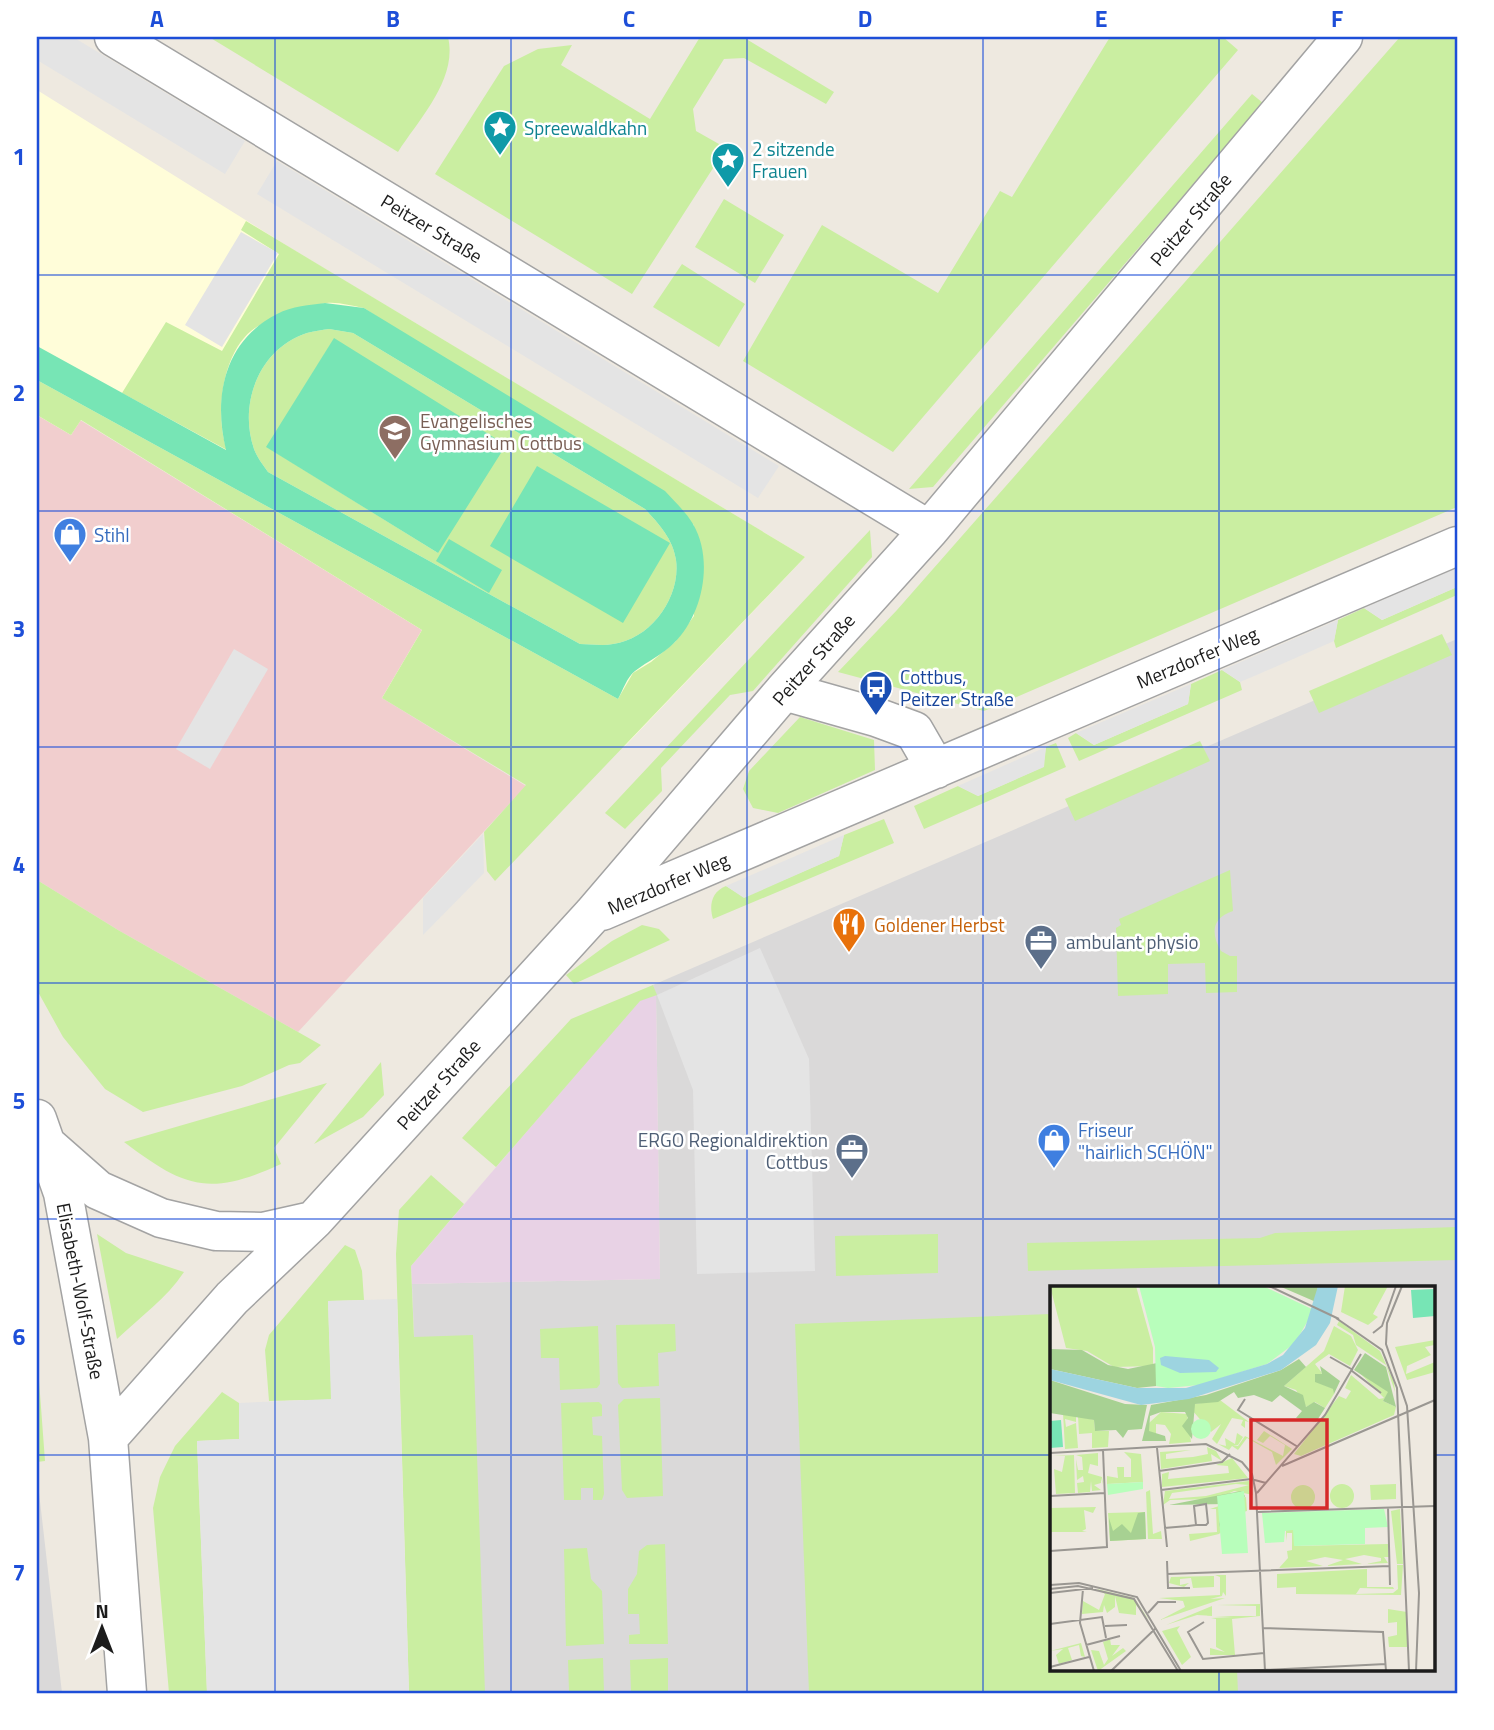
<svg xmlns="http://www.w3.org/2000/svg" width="1494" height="1730" font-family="'Titillium Web',sans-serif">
	<rect width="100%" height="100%" fill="#eee9e0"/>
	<path fill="#dad9d9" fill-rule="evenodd" d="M1457 639V1693H428L412 1284 660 1279 656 994 653 985ZM1051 1287H1433V1669H1051Z
		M37 1475 62 1693H37Z"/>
	<path fill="#f1cece" d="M37 415 71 435 80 420 422 630 382 698 526 786 298 1032 118 930 37 880Z"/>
	<path fill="#e8d2e5" d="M653 985 656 994 660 1279 412 1284 411 1266Z"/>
	<path fill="#fffdd9" d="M37 90 292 249 805 557 624 747 382 698 422 630 81 420 71 435 37 415Z"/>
	<path fill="#caeea1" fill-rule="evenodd" d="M209 37H448C458 79 419 119 398 152Z
		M700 37H743L834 92 826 104 744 58 724 59 693 109 696 131 726 148 632 294 435 174 504 66 538 49 572 45 561 65 650 119Z
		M1110 37H1223L1238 50 893 452 743 361 822 225 938 293 1000 191 1012 197Z
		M1400 37H1457V507L984 711 838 672 897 610Z
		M1252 94 1263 103 933 487 909 489Z
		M724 199 784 235 755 283 695 247Z
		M246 221 805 557 495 881 487 871 484 832 526 785 382 698 422 630 81 420 71 435 37 415V380L618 699 633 673 651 662 675 642 694 616V525L364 308C352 306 339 302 327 303 315 304 271 319 260 325 222 345 214 414 227 450L122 393 166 322 222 351 279 254 241 230Z
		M682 264 745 304 719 347 653 307Z
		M329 329 353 333 645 509C659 524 673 539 676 560 681 597 651 639 613 644 603 646 591 644 580 644L268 472C263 465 257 457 254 449 238 403 260 348 307 333 314 331 322 330 329 329ZM334 339 438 553 267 447Z
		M870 530 872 557 753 691 730 695 661 768 662 791 625 829 605 813Z
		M1457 587V595L1336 648 1334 641 1338 620 1364 608 1382 620Z
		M1442 634 1452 655 1319 713 1309 691Z
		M1222 670 1240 682 1242 690 1079 761 1068 738 1076 733 1094 745 1188 704 1191 684Z
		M800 717 874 740 875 770 778 813 753 808 743 789 749 771Z
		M1200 741 1210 761 1075 821 1065 799Z
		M1056 743 1066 767 924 829 914 806 958 786 978 796 1043 767 1046 747Z
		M884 819 894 843 713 919C709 906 711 892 726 886L744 897 839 856 844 835Z
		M1230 870 1233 911C1211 918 1211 934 1221 951L1230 956H1237V992L1206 993 1205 963 1168 964V994L1118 996 1116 928 1121 925 1119 919Z
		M37 880 118 930 321 1045 300 1063 289 1065 242 1086 143 1112 105 1089 63 1037 37 990Z
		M642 925 659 929 670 940 574 984 566 975 612 941Z
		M653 985 657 995 640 1001 496 1167 462 1138 571 1019Z
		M381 1062 384 1095 363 1117 314 1144Z
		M327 1083 274 1148 281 1164C209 1197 185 1188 124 1142Z
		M431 1175 464 1204 411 1266 414 1337 473 1335 485 1693H409L396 1254 399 1210Z
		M1457 1227V1260L1028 1271 1027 1243 1260 1238 1275 1233Z
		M97 1234 126 1253 184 1272C166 1299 141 1316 117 1339Z
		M938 1234V1273L836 1276 835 1236Z
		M345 1245 355 1250 362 1271 364 1300 328 1301 342 1693 304 1400 269 1401 265 1350 269 1335Z
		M1051 1314V1669H1237L1238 1693H809L795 1324Z
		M675 1324 676 1351 658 1353 659 1386 622 1388 618 1383 616 1325Z
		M598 1326 600 1384 597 1388 560 1390 559 1358H541L540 1329Z
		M38 1367 45 1461 37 1462V1368Z
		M222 1392 239 1403 240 1439 197 1441 207 1693H169L153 1508 160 1477 175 1446Z
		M660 1398 663 1496 627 1498 622 1490 618 1405 624 1399Z
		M599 1402 602 1405V1416L592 1417 593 1435 602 1436 604 1494 602 1500H593V1488H581V1500H564L561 1403Z
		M665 1544 668 1644H629V1635L640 1634 639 1614H628V1589L637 1574 639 1551 647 1545Z
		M587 1548 591 1579 602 1591 604 1644 566 1646 564 1549Z
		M603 1658 604 1693H552L569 1691 568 1660Z
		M668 1658V1693H631L630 1660Z"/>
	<path fill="#77e5b5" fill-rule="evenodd" d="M325 303 364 308 665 491C674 501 686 512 693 524 714 560 703 615 674 643 662 655 648 661 635 671 627 677 623 690 618 699L37 380V346L226 450C213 397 224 341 277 314 292 306 310 305 325 303ZM329 329 353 333 645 509C659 524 673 539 676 560 681 597 651 639 613 644 603 646 591 644 580 644L268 472C263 465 257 457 254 449 238 403 260 348 307 333 314 331 322 330 329 329Z
		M334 338 506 445 438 553 266 447Z
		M537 466 670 543 623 623 490 546Z
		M449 539 502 570 489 593 436 561Z"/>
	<path fill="#e4e4e4" d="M37 37H73L245 141 225 174 37 60Z
		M277 161 779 466 758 498 257 194Z
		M241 232 278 253 222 347 185 325Z
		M1457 568V587L1382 620 1364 608Z
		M1338 620 1334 641 1259 674 1240 682 1222 670Z
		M234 649 268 669 210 769 176 749Z
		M1191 684 1188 704 1094 745 1076 733Z
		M1046 747 1044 767 978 796 958 786Z
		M483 834 484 873 423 935V898Z
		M844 835 839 856 744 898 726 886Z
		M760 948 809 1059 815 1271 697 1274 693 1090 657 995Z
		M397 1299 409 1693H207L197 1441 239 1439V1403L331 1399 328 1301Z"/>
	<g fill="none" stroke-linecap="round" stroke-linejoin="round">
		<defs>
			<path id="minor" d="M114 37 929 530
				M784 691 876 717 914 731 936 769
				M602 911 1457 546
				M37 1119 63 1193 108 1438 127 1693
				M48 1146 98 1190 161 1218 216 1231 263 1232 312 1221
				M108 1438 232 1298 314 1220 593 914 784 691 929 530 1343 37"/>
		</defs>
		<use href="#minor" stroke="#a3a3a3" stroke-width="41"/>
		<use href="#minor" stroke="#fff" stroke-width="38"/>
	</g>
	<path fill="none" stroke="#1d4ed8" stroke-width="2" stroke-opacity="0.55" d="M275 37V1693M511 37V1693M747 37V1693M983 37V1693M1219 37V1287M37 275H1457M37 511H1457M37 747H1457M37 983H1457M37 1219H1457M37 1455H1051M1433 1455H1457M1219 1669V1693"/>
	<defs>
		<symbol id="sight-pin" viewBox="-11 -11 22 30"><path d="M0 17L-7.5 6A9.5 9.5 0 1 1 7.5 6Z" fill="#0f9aa8" stroke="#fff"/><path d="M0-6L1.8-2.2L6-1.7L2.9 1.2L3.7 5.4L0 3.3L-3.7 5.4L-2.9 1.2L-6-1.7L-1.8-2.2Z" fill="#fff"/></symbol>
		<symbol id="school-pin" viewBox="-11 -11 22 30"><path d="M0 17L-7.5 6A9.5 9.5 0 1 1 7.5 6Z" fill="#8d6e63" stroke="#fff"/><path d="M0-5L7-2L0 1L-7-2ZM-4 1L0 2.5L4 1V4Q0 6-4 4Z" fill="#fff"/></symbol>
		<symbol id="shop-pin" viewBox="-11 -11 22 30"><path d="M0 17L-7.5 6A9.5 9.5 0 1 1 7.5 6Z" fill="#3f7fe0" stroke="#fff"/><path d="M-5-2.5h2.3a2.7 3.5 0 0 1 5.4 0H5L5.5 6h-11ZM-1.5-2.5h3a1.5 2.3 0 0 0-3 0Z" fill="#fff"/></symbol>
		<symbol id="bus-pin" viewBox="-11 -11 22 30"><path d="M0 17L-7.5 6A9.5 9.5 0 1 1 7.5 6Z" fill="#1a4fb4" stroke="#fff"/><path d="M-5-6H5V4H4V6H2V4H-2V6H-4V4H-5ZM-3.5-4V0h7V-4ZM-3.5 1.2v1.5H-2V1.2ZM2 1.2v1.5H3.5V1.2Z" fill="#fff"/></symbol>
		<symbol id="restaurant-pin" viewBox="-11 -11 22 30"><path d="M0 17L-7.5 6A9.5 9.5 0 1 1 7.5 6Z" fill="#e8710a" stroke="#fff"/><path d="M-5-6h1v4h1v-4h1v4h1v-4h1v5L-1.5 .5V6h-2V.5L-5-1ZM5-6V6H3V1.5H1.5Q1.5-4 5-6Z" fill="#fff"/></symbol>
		<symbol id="office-pin" viewBox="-11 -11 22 30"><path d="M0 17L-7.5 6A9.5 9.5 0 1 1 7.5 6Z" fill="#5c6f8a" stroke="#fff"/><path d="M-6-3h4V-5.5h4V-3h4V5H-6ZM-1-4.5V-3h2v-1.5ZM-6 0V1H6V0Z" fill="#fff"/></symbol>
	</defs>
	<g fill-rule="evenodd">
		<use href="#sight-pin" x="481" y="108" width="38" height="52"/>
		<use href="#sight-pin" x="709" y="140" width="38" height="52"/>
		<use href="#school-pin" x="376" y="412" width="38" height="52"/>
		<use href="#shop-pin" x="51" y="515" width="38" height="52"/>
		<use href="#bus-pin" x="857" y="668" width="38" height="52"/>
		<use href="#restaurant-pin" x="830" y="905" width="38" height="52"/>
		<use href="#office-pin" x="1022" y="922" width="38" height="52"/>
		<use href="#shop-pin" x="1035" y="1121" width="38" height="52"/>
		<use href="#office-pin" x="833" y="1131" width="38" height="52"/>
	</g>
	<g text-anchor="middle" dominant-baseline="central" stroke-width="5" stroke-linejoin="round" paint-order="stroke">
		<g font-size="19" fill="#0d838f" stroke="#fff" text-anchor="start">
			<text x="524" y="127">Spreewaldkahn</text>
			<text x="752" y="148">2 sitzende<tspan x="752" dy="22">Frauen</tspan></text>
		</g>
		<g font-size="19" fill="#1c1c1c" stroke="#fff">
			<text transform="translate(1190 219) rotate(-50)">Peitzer Straße</text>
			<text transform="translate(432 228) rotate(31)">Peitzer Straße</text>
			<text transform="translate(1197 657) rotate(-23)">Merzdorfer Weg</text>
			<text transform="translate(813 659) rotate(-49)">Peitzer Straße</text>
			<text transform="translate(668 883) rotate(-23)">Merzdorfer Weg</text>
			<text transform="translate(438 1084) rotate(-48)">Peitzer Straße</text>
			<text transform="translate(81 1291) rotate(79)">Elisabeth-Wolf-Straße</text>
		</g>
		<g font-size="19" fill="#785e54" stroke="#fff" text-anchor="start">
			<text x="420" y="420">Evangelisches<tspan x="420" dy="22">Gymnasium Cottbus</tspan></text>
		</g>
		<g font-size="19" fill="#366cbe" stroke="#fff" text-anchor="start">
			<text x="94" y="534">Stihl</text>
			<text x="1078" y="1129">Friseur<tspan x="1078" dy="22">"hairlich SCHÖN"</tspan></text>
		</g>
		<g font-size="19" fill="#164399" stroke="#fff" text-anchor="start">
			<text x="900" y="676">Cottbus,<tspan x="900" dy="22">Peitzer Straße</tspan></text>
		</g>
		<g font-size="19" fill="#c56008" stroke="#fff" text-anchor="start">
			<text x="874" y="924">Goldener Herbst</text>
		</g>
		<g font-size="19" fill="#4e5e75" stroke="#fff" text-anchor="start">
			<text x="1066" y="941">ambulant physio</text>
			<text x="828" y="1139" text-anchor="end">ERGO Regionaldirektion<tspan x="828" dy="22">Cottbus</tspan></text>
		</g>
	</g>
	<g transform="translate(1050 1286)">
		<rect width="385" height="385" fill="#eee9e0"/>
		<path d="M0 0H86L103 62V80L64 81 37 65 16 62ZM295 0H338L323 28 328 31 318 39 291 26ZM289 35 330 65 344 96 345 106 336 79 306 59 303 49 287 39ZM284 40 301 50 308 64 300 80 279 68 265 78 272 87 267 96 284 103V108L275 122 265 116 256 121 246 104 234 100 274 65ZM385 54 384 59 375 61 381 69 357 80 356 88 385 76V86L357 94 345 61ZM309 86 339 106 333 115 346 121 344 129 251 170 244 168 289 110 296 113 301 105 295 102 301 89 329 113 334 112ZM170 114 199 136 195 135V142L191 139 193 134 182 132 167 158 162 153 171 138 161 146 142 124 145 118ZM111 126 137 128 141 156 119 158 121 148 115 139 106 138V148L99 147V137ZM13 127 26 130V136L15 133 16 141 26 137 28 162 15 163ZM28 130 44 134 45 145H59L58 161 42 162V147L29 148ZM214 145 242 163 226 179 222 166 197 152 188 164 182 160 179 164 168 158 176 160 175 152 185 158 187 147 193 151 188 159H183L188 160 195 150 233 170 235 159 220 150 213 157 207 154ZM157 161 166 165 172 175 161 168 162 175 111 183 110 166 141 164 116 168V173L143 171 158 168ZM74 166 91 168 93 196 57 198V190L68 192 67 181H74V191H81V173ZM48 167V180L40 178 38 187 52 191 53 199 51 192V197L44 199 51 204 42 205 41 195 40 206 28 207 27 197 34 196 33 190 27 194 26 173 28 184H33L32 171 26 169ZM24 169 25 207 6 208 4 183 12 186 15 170H3ZM182 172 198 192 112 201V188L119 186 118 193 179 187 178 180 166 179ZM199 195 203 209 184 205 167 213 120 214 113 219 115 205ZM186 198 199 199 156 210 119 213 122 207ZM346 198V213L321 214 320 199ZM280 210a12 12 0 1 1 24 0a12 12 0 1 1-24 0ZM241 211a12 12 0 1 1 24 0a12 12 0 1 1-24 0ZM100 204 103 248 111 245 112 253H98L96 206ZM196 211 197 225 190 227 169 248 140 255 139 248 167 246 166 223H160ZM46 221 43 227 34 224 36 243 32 245 37 246H0V222ZM350 223 353 278H347L341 225ZM95 226 96 253 60 255 58 227ZM236 244H244L245 260 338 258 339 271H334L338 277 316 278 331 275V272L314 269 295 273 312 278 276 280 293 274 275 271 256 275 273 280 229 282 238 272 237 265 242 264V247H237L236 255ZM347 279H353L351 309 246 308V301L227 302V288L317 283V301H343L344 303 310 302 306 308 343 307 348 303ZM165 289H176V310L173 306 172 310 160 313 175 312 110 334 135 321 133 315 109 312 170 309V291ZM162 290H164V301L143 302 141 292 130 293V299L139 297 134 301 119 297 121 291ZM47 303 84 312 99 334 86 319V329L69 327 65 310V321L57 327 54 319 53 326 32 328 33 315 49 324 55 308ZM210 318V330L182 333 185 369H160V362L175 366 166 361V333L161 332 183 331 147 329 116 339 162 320V330H206V320L167 319ZM338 323 357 326V385V361H339L338 351 347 349V336L338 337ZM130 340 127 344 141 371 132 379 112 345ZM60 353 61 359H70L62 370 73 362 76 365 48 385 41 364 49 365 54 379 58 373 53 356ZM31 357 35 371 31 370 29 359 18 362 22 374 9 378 6 369 13 363 0 365Z" fill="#caeea1" fill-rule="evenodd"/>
		<path d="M229 0H268L267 11 266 16ZM0 63 32 64 58 79 78 83 107 77 106 100 87 102 0 83ZM315 67 336 81 346 121 333 115 338 106 304 84ZM249 73 256 81 234 100 253 109 256 121 264 116 275 122 266 136 246 132 252 125 230 109 222 116 204 109 188 112 184 106 168 116 145 118 142 153 132 140 138 132 135 126H111L100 130 99 145 115 150 116 155H92L101 119 156 109 231 84ZM270 80 290 95 284 108 283 103 265 96V88H272ZM0 94 75 118 97 119 92 143 78 144 73 152 66 144 45 145 44 134 0 127ZM191 205 195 210 173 251 169 238 175 218 119 219ZM95 226 96 253 60 255 59 232 63 245 72 238 81 247 88 227Z" fill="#a7d192"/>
		<path d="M89 0H213L264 24 245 57 217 78 149 99 118 102 106 100 105 61ZM141 143a10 10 0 1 1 20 0a10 10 0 1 1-20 0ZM93 196V203L58 209 57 198ZM194 205 198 267 172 268 167 210ZM334 223 338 241 315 242V258L244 260 243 244 235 245 234 256 215 257 212 227Z" fill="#b8febb"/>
		<path d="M385 3V30L363 32 361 4ZM11 134 13 161 0 162V135Z" fill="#77e5b5"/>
		<path d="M268 0H288L280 37 266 59 231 84 139 113 91 119 0 94V83L87 102H136L217 78 233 69 255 42ZM115 70 159 74 169 82 166 86 130 87 111 79 110 72Z" fill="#9dd4e0"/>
		<path fill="none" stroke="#9a9792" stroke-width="2" d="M219 0 289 33M352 0 337 37 336 58 357 120 369 307 366 385M286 32 332 64 347 102 359 385M323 47 332 40 346 0M280 71 303 84M302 85 331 107M195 113 188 124 248 161M107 162 117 261M0 167 156 158 192 176 202 188 206 207 215 385M232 180 385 114M109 185 172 176 180 168M111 204 201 193 216 197M207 207 275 129 311 68M0 210 55 207M338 221 340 299M208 226 385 220M114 242 138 240 146 239H156L158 237 156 218 144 220 146 239M0 265 57 261 53 164M117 275 118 302H140M117 288 340 280M0 299 29 297 87 311 131 385M0 303 28 300 84 313 128 385M33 303 30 337 44 385M0 307 43 302M98 327 108 316H126M154 336 138 346 153 373 214 367M0 338 52 331 56 352M55 340 77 339M213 342 333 346 336 385M36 359 70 350M0 381 39 371M61 385 106 342M192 385 336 378"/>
		<path fill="#d62828" fill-opacity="0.15" stroke="#d62828" stroke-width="3.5" d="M201 134H277V222H201Z"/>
		<rect width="385" height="385" fill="none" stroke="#1c1c1c" stroke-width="3.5"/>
	</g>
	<rect width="1494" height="1730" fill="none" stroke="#ffffff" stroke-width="77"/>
	<g transform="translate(102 1628)" stroke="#ffffff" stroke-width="5" paint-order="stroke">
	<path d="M0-5L12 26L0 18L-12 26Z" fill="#1c1c1c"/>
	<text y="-10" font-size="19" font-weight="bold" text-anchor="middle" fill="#1c1c1c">N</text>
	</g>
	<rect x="38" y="38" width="1418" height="1654" fill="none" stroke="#1d4ed8" stroke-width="2.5"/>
	<g font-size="23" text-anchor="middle" font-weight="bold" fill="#1d4ed8">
		<text x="157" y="27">A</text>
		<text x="393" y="27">B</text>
		<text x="629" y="27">C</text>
		<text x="865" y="27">D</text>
		<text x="1101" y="27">E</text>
		<text x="1337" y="27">F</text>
		<text x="19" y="165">1</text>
		<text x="19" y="401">2</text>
		<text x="19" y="637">3</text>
		<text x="19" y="873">4</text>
		<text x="19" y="1109">5</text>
		<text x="19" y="1345">6</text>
		<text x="19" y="1581">7</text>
	</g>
</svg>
